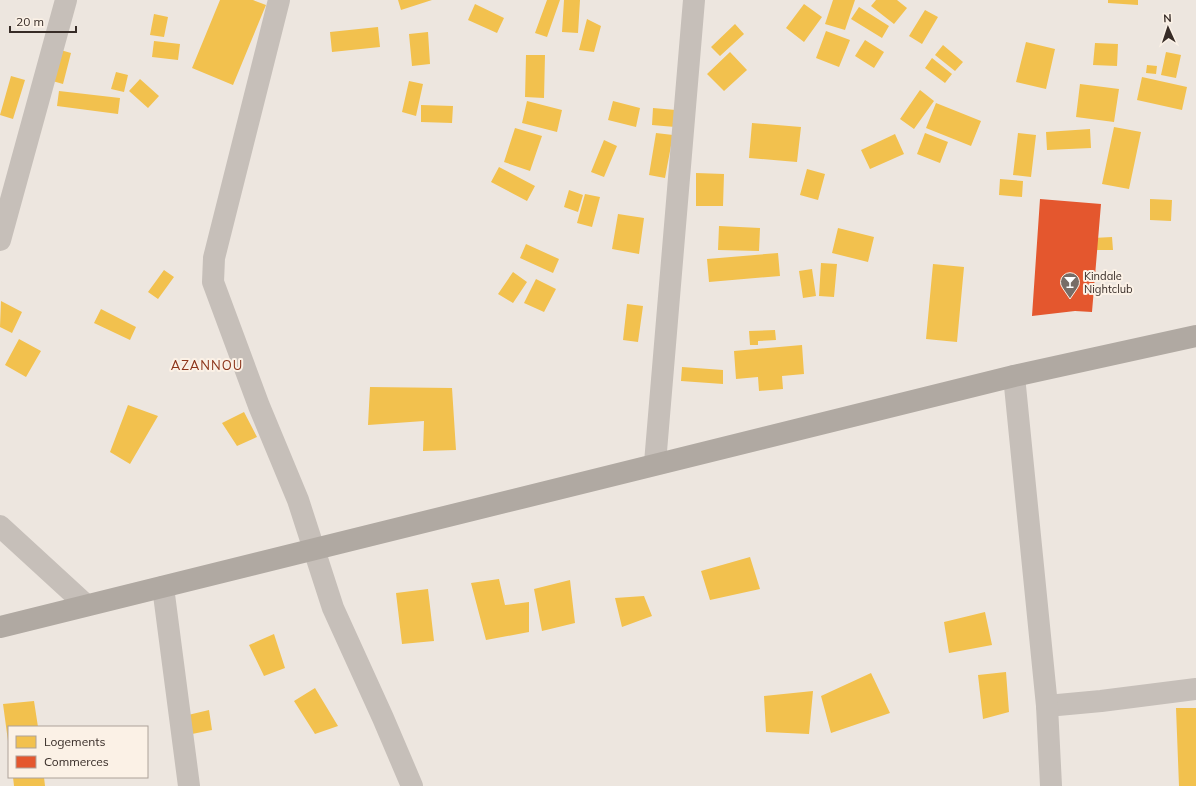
<svg xmlns="http://www.w3.org/2000/svg" width="1196" height="786" font-family="Mulish,sans-serif">
	<rect width="100%" height="100%" fill="#ede6df"/>
	<path fill="#f2c14e" d="M220 0H253L266 5 233 85 192 68Z
		M398 0H432L401 10Z
		M547 0H560L547 37 535 33Z
		M564 0H580L578 33 562 32Z
		M833 0H855L845 30 825 24Z
		M876 0H897L907 8 894 24 871 6Z
		M1108 0H1138V5L1108 3Z
		M475 4 504 18 497 33 468 20Z
		M804 4 822 17 804 42 786 28Z
		M859 7 889 26 882 38 851 19Z
		M925 10 938 17 922 44 909 36Z
		M154 14 168 17 164 37 150 35Z
		M587 19 601 26 594 52 579 50Z
		M735 24 744 34 720 56 711 47Z
		M378 27 380 47 332 52 330 32Z
		M826 31 850 40 839 67 816 58Z
		M428 32 430 64 412 66 409 34Z
		M865 40 884 52 874 68 855 56Z
		M154 41 180 44 178 60 152 57Z
		M1026 42 1055 49 1046 89 1016 82Z
		M1095 43 1118 44 1117 66 1093 65Z
		M943 45 963 62 955 71 935 55Z
		M57 49 71 53 63 84 49 80Z
		M730 52 747 70 724 91 707 74Z
		M1166 52 1181 55 1176 78 1161 75Z
		M526 55H545L544 98 525 97Z
		M932 58 952 74 945 83 925 68Z
		M1147 65 1157 66 1156 74 1146 73Z
		M116 72 128 75 124 92 111 89Z
		M11 76 25 80 13 119 0 115Z
		M1142 77 1187 87 1182 110 1137 100Z
		M140 79 159 96 148 108 129 91Z
		M409 81 423 84 416 116 402 112Z
		M1080 84 1119 89 1114 122 1076 117Z
		M920 90 934 101 914 129 900 119Z
		M59 91 120 98 118 114 57 106Z
		M527 101 562 110 557 132 522 123Z
		M613 101 640 108 636 127 608 120Z
		M936 103 981 121 971 146 926 128Z
		M421 105 453 106 452 123 421 122Z
		M653 108 676 110 675 127 652 125Z
		M752 123 801 127 797 162 749 158Z
		M1114 127 1141 132 1129 189 1102 184Z
		M515 128 542 136 530 171 504 162Z
		M1090 129 1091 148 1047 150 1046 132Z
		M656 133 673 135 665 178 649 175Z
		M925 133 948 142 940 163 917 154Z
		M1018 133 1036 135 1031 177 1013 175Z
		M895 134 904 154 870 169 861 150Z
		M604 140 617 146 604 177 591 172Z
		M499 167 535 186 527 201 491 182Z
		M807 169 825 174 818 200 800 195Z
		M696 173 724 174 723 206H696Z
		M1000 179 1023 181 1022 197 999 195Z
		M569 190 583 195 578 212 564 207Z
		M585 194 600 197 592 227 577 223Z
		M1150 199 1172 200 1171 221 1150 220Z
		M618 214 644 218 639 254 612 249Z
		M719 226 760 228 759 251 718 250Z
		M838 228 874 237 868 262 832 253Z
		M1112 237 1113 250H1093V238Z
		M526 244 559 259 553 273 520 258Z
		M778 253 780 276 709 282 707 259Z
		M821 263 837 264 834 297 819 296Z
		M933 264 964 267 957 342 926 339Z
		M812 269 816 296 803 298 799 271Z
		M164 270 174 277 158 299 148 292Z
		M513 272 527 282 513 303 498 294Z
		M536 279 556 289 544 312 524 303Z
		M1 301 22 312 12 333 0 327Z
		M627 304 643 306 638 342 623 340Z
		M101 309 136 327 130 340 94 323Z
		M775 330 776 340 758 341V345H750L749 331Z
		M19 339 41 351 26 377 5 365Z
		M802 345 804 374 782 376 783 389 759 391 758 377 736 379 734 351Z
		M682 367 723 370V384L681 381Z
		M370 387 452 388 456 450 423 451 424 421 368 425Z
		M128 405 158 416 130 464 110 452Z
		M244 412 257 437 237 446 222 423Z
		M750 557 760 589 710 600 701 571Z
		M499 579 505 605 529 602V632L486 640 471 583Z
		M570 580 575 623 542 631 534 589Z
		M428 589 434 641 402 644 396 593Z
		M644 596 652 616 622 627 615 598Z
		M985 612 992 645 949 653 944 622Z
		M274 634 285 668 264 676 249 645Z
		M1006 672 1009 712 983 719 978 675Z
		M871 673 890 713 831 733 821 696Z
		M315 688 338 726 315 734 294 701Z
		M813 691 809 734 766 732 764 696Z
		M34 701 38 727H9L8 741 3 704Z
		M1176 708H1196V786H1179Z
		M209 710 212 730 192 734 188 715Z
		M13 777H44L45 786H14Z"/>
	<path fill="#e4572e" d="M1040 199 1101 204 1092 312 1075 311 1032 316Z"/>
	<g fill="none" stroke-linecap="round" stroke-linejoin="round">
		<path stroke="#c6bfb9" stroke-width="22" d="M279 0 214 258 213 282 259 406 298 500 333 608 383 718 412 786
			M0 240 66 0
			M655 463 694 0
			M0 526 86 605
			M163 587 189 786
			M1047 706 1101 701 1196 689"/>
		<path stroke="#c6bfb9" stroke-width="22" d="M1014 376 1047 706 1051 786"/>
		<path stroke="#b0a9a2" stroke-width="22" d="M0 627 1014 376 1196 336"/>
	</g>
	<defs>
		<symbol id="bar-pin" viewBox="-11 -11 22 30"><path d="M0 17L-7.5 6A9.5 9.5 0 1 1 7.5 6Z" fill="#776d67" stroke="#fbf1e6"/><path d="M-6-5H6L.8 .8V4.5H3.5V6h-7V4.5H-.8V.8Z" fill="#fff"/></symbol>
	</defs>
	<g fill-rule="evenodd">
		<use href="#bar-pin" x="1059" y="271" width="22" height="30"/>
	</g>
	<g text-anchor="middle" dominant-baseline="central" stroke-width="4" stroke-linejoin="round" paint-order="stroke">
		<g font-size="11" fill="#372c27" stroke="#fbf1e6" text-anchor="start">
			<text x="1084" y="276">Kindale<tspan x="1084" dy="13">Nightclub</tspan></text>
		</g>
		<g font-size="13" letter-spacing="1" fill="#8c341a" stroke="#fbf1e6">
			<text x="207" y="365">AZANNOU</text>
		</g>
	</g>
	<rect x="8" y="726" width="140" height="52" fill="#fbf1e6" stroke="#ada29a"/>
	<rect x="16" y="736" width="20" height="12" fill="#f2c14e" stroke="#ada29a"/>
	<text x="44" y="746" font-size="12" fill="#372c27">Logements</text>
	<rect x="16" y="756" width="20" height="12" fill="#e4572e" stroke="#ada29a"/>
	<text x="44" y="766" font-size="12" fill="#372c27">Commerces</text>
	<g transform="translate(1168 28) rotate(357)" stroke="#fbf1e6" stroke-width="3" paint-order="stroke">
	<path d="M0-3L7 15L0 10L-7 15Z" fill="#372c27"/>
	<text y="-6" font-size="11" font-weight="bold" text-anchor="middle" fill="#372c27">N</text>
	</g>
	<path d="M10 26v6h66v-6" fill="none" stroke="#372c27" stroke-width="2"/>
	<text x="16" y="26" font-size="12" fill="#372c27" stroke="#fbf1e6" stroke-width="3" paint-order="stroke">20 m</text>
</svg>
